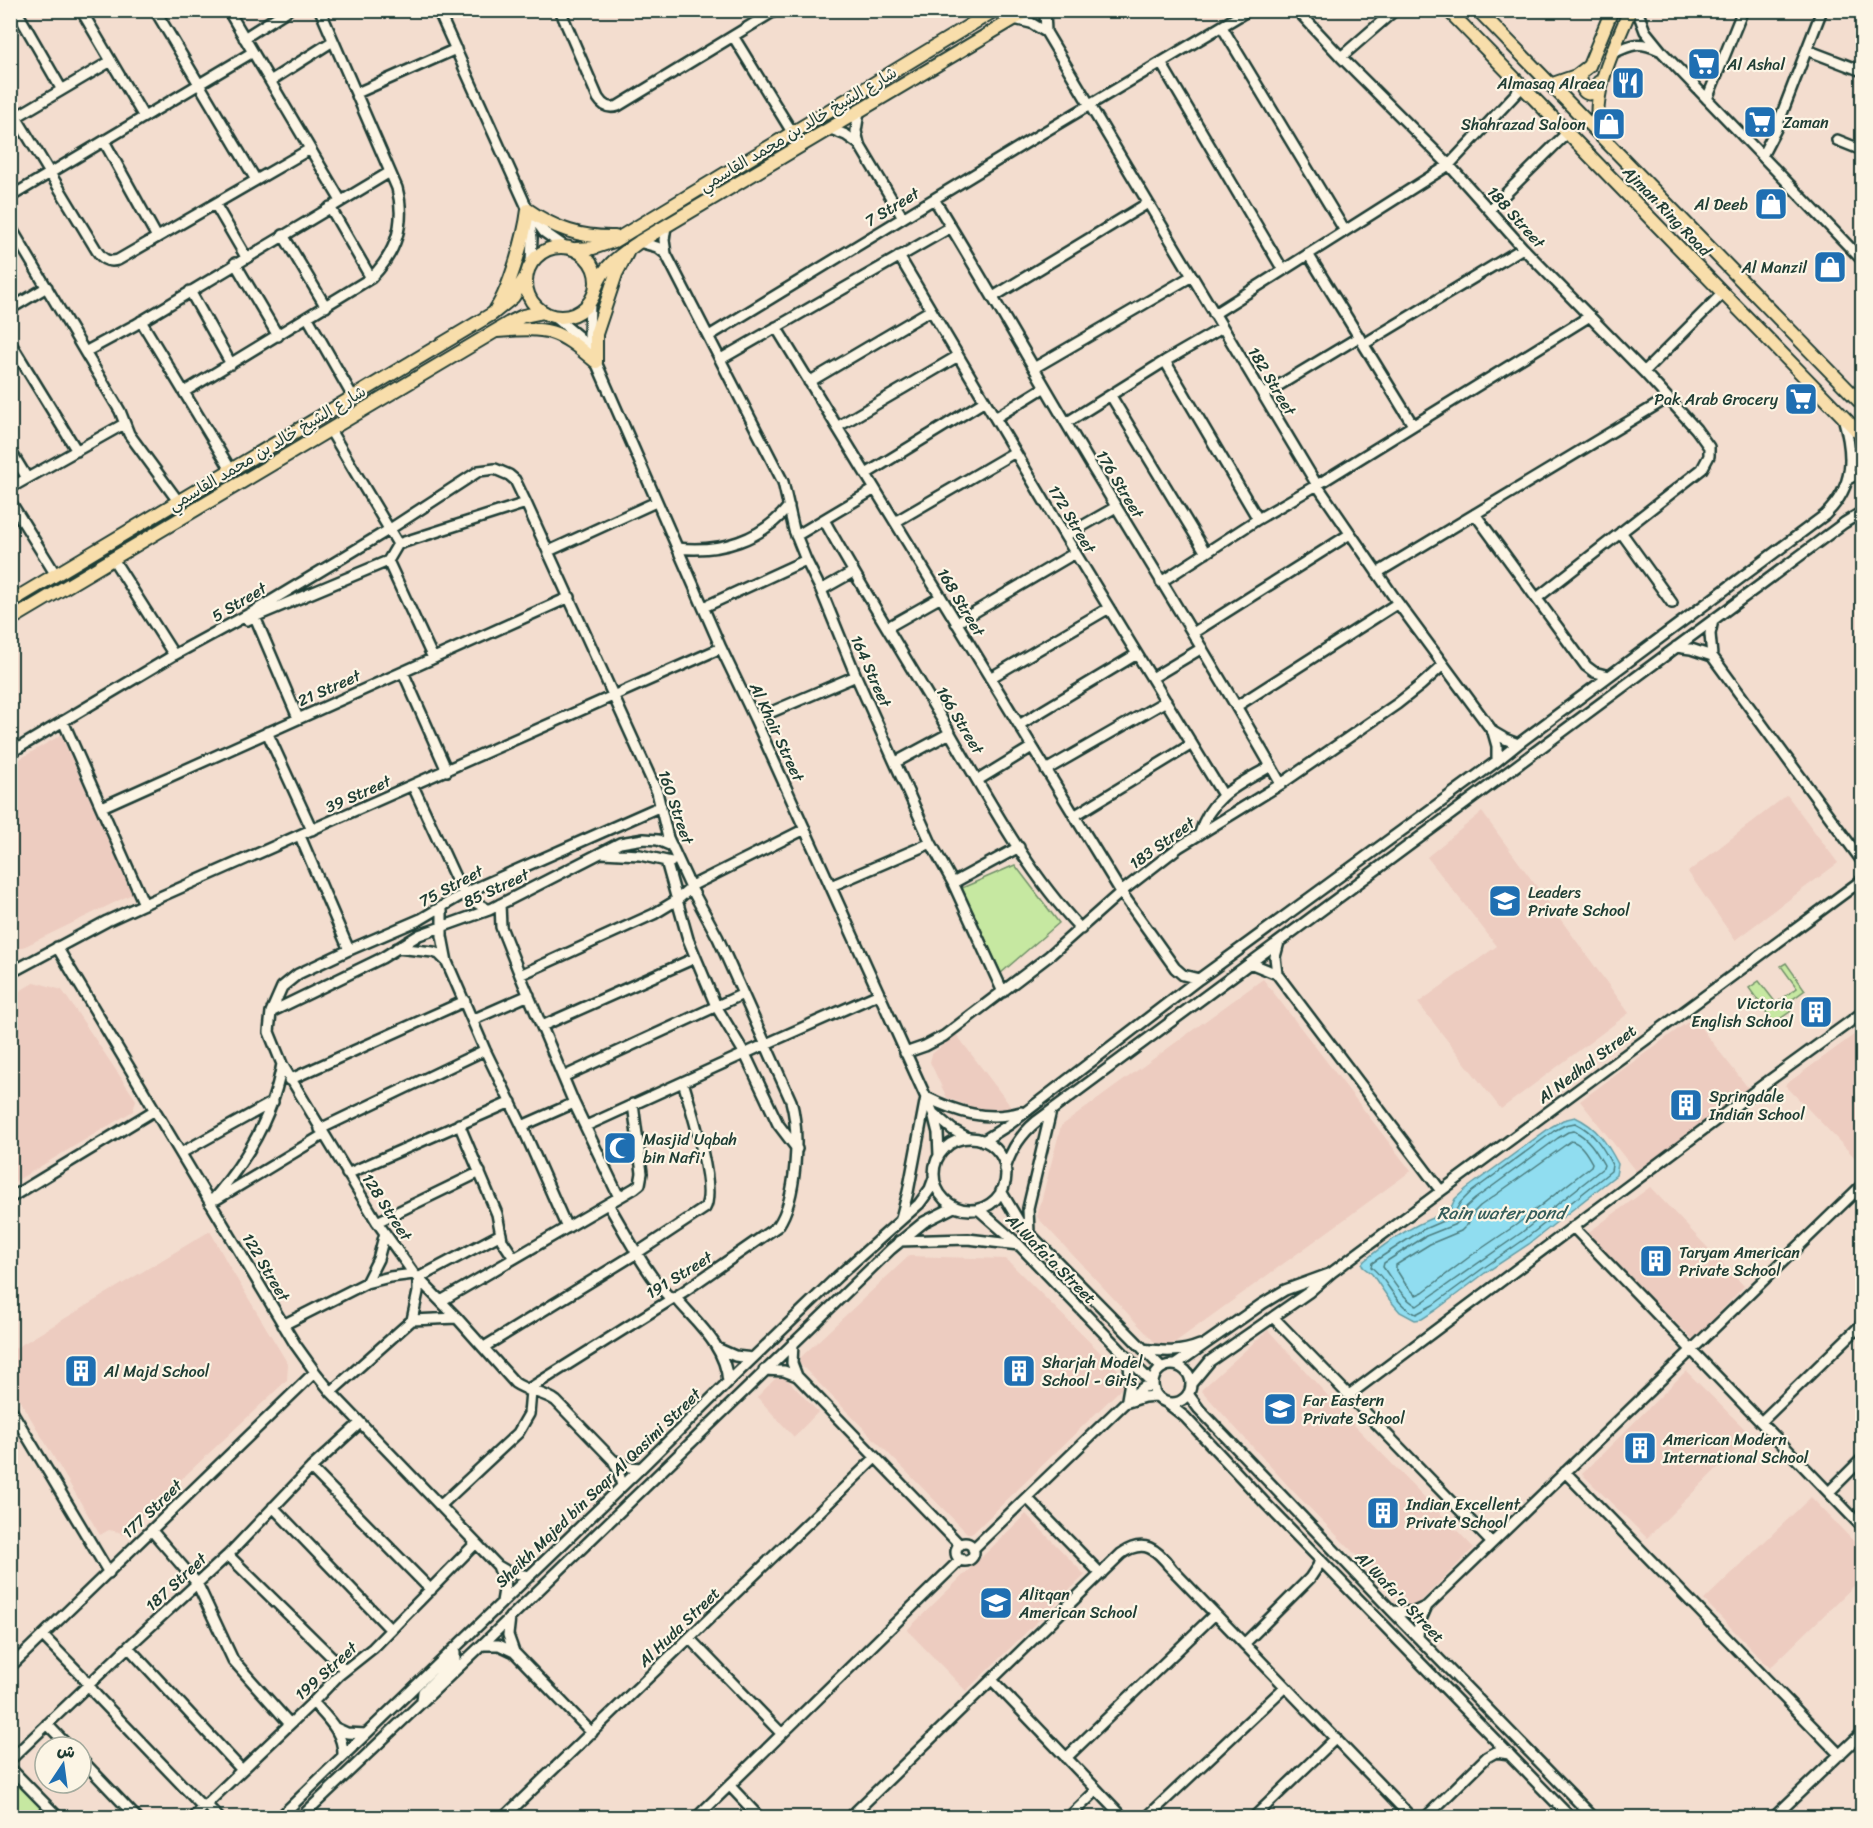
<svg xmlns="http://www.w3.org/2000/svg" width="1873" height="1828" font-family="Sriracha,'Playpen Sans Arabic',sans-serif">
	<rect width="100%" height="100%" fill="#f3ddcf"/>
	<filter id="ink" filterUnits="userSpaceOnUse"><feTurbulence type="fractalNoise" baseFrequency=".0167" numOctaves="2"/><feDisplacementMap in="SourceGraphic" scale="12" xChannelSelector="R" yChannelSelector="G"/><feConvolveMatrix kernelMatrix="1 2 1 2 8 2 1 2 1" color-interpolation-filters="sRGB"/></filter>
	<g filter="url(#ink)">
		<path fill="#edccc0" d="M61 735 132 894 11 953V764Z
			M1787 795 1838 863 1735 940 1688 872Z
			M1482 812 1629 1013 1501 1109 1418 1003 1497 946 1427 857Z
			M1263 979 1411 1171 1163 1351 1037 1217 1061 1126Z
			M35 982 62 990 136 1100 133 1111 11 1184V996Z
			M1693 1018 1749 1089 1637 1173 1580 1101Z
			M1862 1029V1165L1785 1085Z
			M956 1034 1012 1108 996 1115 947 1098 930 1062 932 1054Z
			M1650 1187 1744 1286 1694 1340 1585 1235Z
			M210 1231 229 1266 288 1364 287 1380 122 1535 119 1532 109 1530 100 1535 11 1385V1351Z
			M909 1256 1006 1259 1123 1375 1125 1385 973 1533H967L799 1363 800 1358Z
			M1268 1330 1358 1429 1474 1548 1411 1611 1292 1490 1201 1390Z
			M1686 1371 1751 1435 1647 1538 1582 1474Z
			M785 1377 818 1412 794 1437 757 1397 776 1378Z
			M1811 1497 1862 1550V1578L1770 1668 1704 1600Z
			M1026 1514 1085 1575 966 1691 907 1630Z"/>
		<path fill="#c6e8a1" stroke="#72926a" stroke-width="1.5" d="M1015 865 1059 923 1001 973 962 888Z
			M1786 963 1805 990 1786 1004 1791 1011 1774 1023 1749 988 1759 981 1776 1003 1797 988 1781 966Z
			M11 1777 50 1817H11Z"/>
		<path fill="#90ddf0" stroke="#639da5" stroke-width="1.5" d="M1575 1117C1597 1127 1607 1143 1618 1164L1616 1175 1529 1244 1485 1273 1436 1310 1422 1319 1415 1320 1400 1312 1389 1299 1372 1274 1363 1267 1362 1264 1364 1261C1388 1241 1419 1221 1449 1212L1455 1199 1466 1189 1551 1127 1563 1120Z"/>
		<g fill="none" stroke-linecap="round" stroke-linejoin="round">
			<path stroke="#4c7d7f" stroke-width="1.5" d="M1575 1123C1594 1132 1603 1147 1612 1165L1611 1171 1525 1239 1482 1269 1433 1305 1416 1314C1394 1305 1389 1280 1371 1267L1372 1263 1422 1230 1452 1217 1460 1203 1470 1193 1554 1131 1565 1125Z
				M1574 1131C1589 1138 1596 1151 1604 1165L1603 1168 1521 1233 1417 1306C1402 1298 1393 1281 1383 1267L1384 1263 1426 1236 1456 1224 1460 1220 1466 1207 1475 1199 1558 1138 1568 1132Z
				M1571 1141C1581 1143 1587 1154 1592 1163L1591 1166 1516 1225 1472 1255 1423 1292 1416 1295 1406 1285 1396 1269V1265L1430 1244 1461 1231 1468 1224 1474 1212 1480 1206Z"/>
			<defs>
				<path id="minor" d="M16 10 62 90
					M81 10 144 117
					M155 10 256 180
					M228 10 341 201
					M438 10 528 210 544 232 564 246
					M560 10 598 98C603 106 609 109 618 106L776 10
					M1045 10 1046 32
					M1297 10 1341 57 1449 165 1523 248 1644 372 1696 429 1709 447V456L1702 469 1537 598
					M1637 10 1645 31 1662 52 1862 260
					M1014 19 1031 23 1046 32 1317 485 1398 603 1493 732 1497 746V761
					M1222 27 1345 231
					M733 36 792 132
					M244 38 288 10
					M1807 50 1862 71
					M1613 53C1632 44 1639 41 1659 50
					M1341 57 1395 10
					M1161 63 1283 270
					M270 81 333 41
					M357 93 456 49
					M1707 99 1743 10
					M10 107 97 251C102 259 108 263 118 260L310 149
					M859 112 856 131 859 144 903 218
					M16 117 111 61
					M831 129 846 135 859 144
					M1837 140 1862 150
					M104 141 157 237
					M1762 156 1776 129 1822 10
					M10 197 253 52
					M934 199C991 292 1044 387 1100 480 1161 581 1223 681 1281 784
					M215 204 246 257
					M330 207 371 278
					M1489 210 1567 133
					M529 215 532 238 531 263
					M10 226 120 411 129 434 178 501
					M666 226 664 240 666 254 783 482 794 530 806 560 821 590 856 676 931 843 953 883 1003 992
					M283 235 326 307
					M639 242 657 247 666 254
					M1308 254 1413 425
					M899 256 1065 536 1223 795
					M235 263 278 336
					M190 291 231 364
					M993 297 1148 203
					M590 302 589 335 596 362 721 648 755 719 933 1113 938 1133 939 1155
					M10 309 47 287
					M1214 314 1449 165 1522 87
					M555 317 579 337 589 351
					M308 318 353 397
					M141 321 231 470
					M776 327 1121 892 1175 968 1183 975 1199 979
					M709 336 1029 141 1249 10
					M10 342 77 451
					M1364 344 1523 248
					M85 352 135 325 390 172
					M721 359 951 227
					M1165 361 1258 519
					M1034 368 1192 276
					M1644 372 1723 293
					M809 382 931 310
					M184 392 371 278C396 253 406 223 397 188L320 10
					M1263 395 1359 337
					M1111 396 1206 553
					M995 418 1045 387
					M1066 423 1165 361 1222 328
					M837 427 958 356
					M330 430 398 544
					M10 450 27 478
					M866 474 985 401
					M1848 479 1862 472
					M10 488 124 424
					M10 501 56 575
					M1475 514 1586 666 1594 672 1609 676
					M824 520C863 590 906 658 947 728 987 797 1026 871 1081 929
					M895 522 1015 452
					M1621 532 1672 603
					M796 536 875 489
					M1065 536 1116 507
					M677 548C720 553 762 540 789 506
					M549 551 656 502
					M113 559 174 655
					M388 561 433 658
					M1377 573 1668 398
					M1161 582 1258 519 1317 485 1590 316
					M821 590 853 572
					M704 607 806 560
					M255 617 298 718
					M247 620 388 561 398 544 526 503
					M1713 620 1710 634 1712 656 1862 861
					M956 623 1075 553
					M888 627 941 597
					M1193 633 1350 534
					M1676 647 1691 649 1712 656
					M403 672 447 771
					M990 678 1109 608
					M1152 678 1202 648
					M1237 706 1398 603
					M755 719 856 676
					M63 721 144 904
					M1019 725 1137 654
					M267 732 312 830
					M1493 732 1505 739 1518 744
					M10 753 174 655 251 613 390 529 479 471 495 469 509 475 515 480 526 503 657 792 668 838 691 888 718 938 791 1101C800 1133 797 1198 778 1226L683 1292 527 1390
					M896 762 950 733
					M1046 770 1166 701
					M978 780 1032 747
					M413 786 460 888 475 902 489 910
					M102 807 570 597
					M1074 816 1192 744
					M1200 833C1211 795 1239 785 1271 766
					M300 836 349 950
					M602 853 640 855 671 862
					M666 861 688 939 716 1006 745 1054 778 1124 797 1149
					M953 883 1019 847
					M691 886 805 829
					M831 886 931 843
					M500 904 501 927 520 975 574 1103 619 1197
					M442 907V936L447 962 485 1050 522 1126 567 1228
					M57 947 295 1344 315 1372 331 1392 498 1566 505 1584 502 1602
					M397 948 433 952 439 954 447 962
					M1250 963 1277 974 1441 1191
					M10 973 107 921 144 904 721 648
					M1277 974 1275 957 1279 942
					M520 975 654 914 677 900 691 888
					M271 1012 382 958 419 935 489 910 620 843 644 839 658 840 672 846
					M472 1020 529 995
					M542 1026 695 958
					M905 1053 925 1046 944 1036 1049 956 1121 892 1179 847 1281 784 1397 704 1421 685 1443 665
					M563 1077 743 994
					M289 1080 465 1001
					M934 1114 953 1130 968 1138
					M459 1124 497 1214 502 1240 514 1258
					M522 1126 574 1103
					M586 1126 766 1044 879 994
					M320 1129 485 1050
					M934 1174a36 36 0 1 1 72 0a36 36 0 1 1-72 0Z
					M983 1141 1010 1124 1199 979 1497 761 1518 744 1825 515C1855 486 1854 455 1843 417
					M181 1153 273 1102
					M1005 1169C1011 1149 1021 1134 1037 1121L1844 523 1862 512
					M347 1174 511 1102
					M1001 1191 1021 1225 1162 1368
					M10 1198 155 1110
					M217 1199 323 1135
					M210 1203C245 1163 273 1118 282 1064
					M608 1204C625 1232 647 1276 671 1299
					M978 1209 1019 1245 1152 1383
					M901 1218 908 1192 926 1097C956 1112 988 1122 1021 1112
					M377 1222 480 1172
					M1573 1227 1862 1527
					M1029 1234 1028 1208 1051 1111
					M899 1241 968 1239 1019 1245
					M366 1283 378 1259 385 1233
					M675 1297C696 1322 726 1346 728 1382
					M441 1301 635 1188 640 1184 642 1173 633 1104
					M1273 1317 1492 1543
					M412 1320 418 1292V1278L501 1234
					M412 1320 457 1318
					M283 1325 366 1283 390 1277 414 1274
					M793 1343 792 1363 797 1376 960 1545
					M484 1347 637 1253 705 1208C717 1189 690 1105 683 1082
					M719 1349 735 1356 753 1358
					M1143 1349C1163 1352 1181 1353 1200 1345
					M1153 1384a19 19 0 1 1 38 0a19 19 0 1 1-38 0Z
					M1175 1365 1262 1304 1285 1290 1329 1274
					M764 1370 784 1371 797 1376
					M1191 1384 1210 1361 1309 1292 1331 1273 1441 1191 1862 880
					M331 1392 412 1320
					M1188 1394 1199 1409 1392 1611 1594 1818
					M1349 1395 1763 1085 1862 1013
					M1127 1399 1130 1382 1129 1360
					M1128 1402 1144 1397 1156 1396
					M1167 1403 1185 1417 1265 1503 1571 1818
					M10 1408 109 1573
					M1761 1422 1862 1324
					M613 1460 629 1467 641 1468
					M311 1468 431 1590
					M1565 1472 1840 1755
					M622 1486 618 1470 613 1460 556 1401C544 1392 528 1392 515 1383L457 1318 414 1274 377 1222 282 1064 269 1032 271 1012 282 987 298 974 349 950 421 919 465 893 661 806
					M1829 1492 1862 1459
					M1027 1498 1101 1574
					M440 1506 518 1433 529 1414 531 1391
					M273 1507 391 1630
					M152 1531 197 1583 233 1660 290 1724
					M956 1552a9 9 0 1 1 18 0a9 9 0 1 1-18 0Z
					M973 1549 1132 1396 1144 1387 1152 1386
					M228 1555 345 1670
					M1168 1565 1412 1818
					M498 1566 510 1573 530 1576
					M1392 1611 1414 1612 1427 1606
					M510 1617 508 1635 514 1652
					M43 1636 82 1676 96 1695 203 1807
					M1418 1637 1419 1624 1427 1606 1862 1185
					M689 1638 782 1734
					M1244 1644 1310 1578 1318 1566 1320 1559
					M482 1645H499L514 1652 592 1733
					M128 1647 242 1770
					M10 1667 315 1372
					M992 1680 1124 1818
					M422 1701 423 1692 455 1660V1653L451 1652
					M313 1702C327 1718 344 1732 343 1756
					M47 1724 69 1747
					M336 1728 347 1733 366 1734
					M1066 1758 1215 1614
					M81 1759 137 1818
					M10 1760 128 1647 228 1555 311 1468 360 1423
					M10 1768 59 1818
					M730 1786 760 1818
					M206 1804 219 1818
					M192 1818 313 1702 339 1675 373 1648 476 1543
					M279 1818 641 1468 728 1382 838 1276 919 1204 930 1189 934 1178
					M300 1818 482 1645 891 1249 924 1222 954 1207
					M503 1818 875 1458
					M696 1818 961 1559
					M849 1818 1121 1554C1144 1538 1157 1549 1171 1568
					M1068 1818 1097 1790
					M1146 1818 1285 1687
					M1253 1818 1336 1738
					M1425 1818 1487 1757 1496 1752 1509 1754
					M1773 1818 1862 1733"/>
				<path id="major" d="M1448 10 1862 436
					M1478 10 1862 404
					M1580 74C1581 84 1582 98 1595 92L1599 82
					M1550 85 1576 76 1589 66 1612 10
					M1600 134C1589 95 1615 47 1630 10
					M526 282a35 35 0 1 1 70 0a35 35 0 1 1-70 0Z
					M576 249 593 248 614 241 995 10
					M596 287C604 265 621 255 639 242L1029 10
					M496 309C510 288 525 235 528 210 555 229 582 238 615 237
					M497 331C550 327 556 328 596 362
					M596 362V334L616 274 627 253
					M10 602 492 314 513 297 526 276
					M10 620 509 323 523 316 543 312"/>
			</defs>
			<use href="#minor" stroke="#1f3d34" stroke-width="14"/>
			<use href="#major" stroke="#1f3d34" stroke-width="16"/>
			<use href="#minor" stroke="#fcf5e5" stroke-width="9"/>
			<use href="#major" stroke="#f8deab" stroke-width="12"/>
		</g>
	</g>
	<defs>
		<symbol id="supermarket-square" viewBox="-11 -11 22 22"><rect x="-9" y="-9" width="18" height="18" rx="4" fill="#1f6fb2" stroke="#fcf5e5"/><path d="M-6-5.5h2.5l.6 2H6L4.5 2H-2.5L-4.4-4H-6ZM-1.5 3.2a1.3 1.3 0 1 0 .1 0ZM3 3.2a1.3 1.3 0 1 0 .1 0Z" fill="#fff"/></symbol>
		<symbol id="restaurant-square" viewBox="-11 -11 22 22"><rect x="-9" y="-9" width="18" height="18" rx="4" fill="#1f6fb2" stroke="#fcf5e5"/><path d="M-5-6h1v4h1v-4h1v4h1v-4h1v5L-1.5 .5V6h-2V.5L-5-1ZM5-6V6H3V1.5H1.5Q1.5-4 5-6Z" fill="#fff"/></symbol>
		<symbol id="shop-square" viewBox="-11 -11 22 22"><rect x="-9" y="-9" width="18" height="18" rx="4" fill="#1f6fb2" stroke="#fcf5e5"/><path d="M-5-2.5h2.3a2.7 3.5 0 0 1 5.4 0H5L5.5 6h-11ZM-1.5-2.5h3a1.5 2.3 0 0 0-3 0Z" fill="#fff"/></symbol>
		<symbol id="school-square" viewBox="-11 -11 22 22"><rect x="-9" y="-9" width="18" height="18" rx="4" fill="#1f6fb2" stroke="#fcf5e5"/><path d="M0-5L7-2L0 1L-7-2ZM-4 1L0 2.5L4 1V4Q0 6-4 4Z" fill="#fff"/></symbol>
		<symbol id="building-square" viewBox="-11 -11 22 22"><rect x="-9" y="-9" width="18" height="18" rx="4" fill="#1f6fb2" stroke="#fcf5e5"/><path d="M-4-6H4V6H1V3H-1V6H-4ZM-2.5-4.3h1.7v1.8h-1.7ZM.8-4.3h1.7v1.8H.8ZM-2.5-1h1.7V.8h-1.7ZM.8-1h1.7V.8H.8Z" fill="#fff"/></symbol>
		<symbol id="mosque-square" viewBox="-11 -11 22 22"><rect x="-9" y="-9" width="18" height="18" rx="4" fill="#1f6fb2" stroke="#fcf5e5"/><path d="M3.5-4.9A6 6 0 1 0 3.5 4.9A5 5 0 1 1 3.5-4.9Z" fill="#fff"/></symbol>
	</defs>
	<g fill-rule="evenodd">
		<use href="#supermarket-square" x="1685" y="45" width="38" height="38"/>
		<use href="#restaurant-square" x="1609" y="64" width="38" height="38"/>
		<use href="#supermarket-square" x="1741" y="103" width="38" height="38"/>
		<use href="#shop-square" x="1590" y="105" width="38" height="38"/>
		<use href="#shop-square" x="1752" y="185" width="38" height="38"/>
		<use href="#shop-square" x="1811" y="248" width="38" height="38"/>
		<use href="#supermarket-square" x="1782" y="380" width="38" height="38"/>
		<use href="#school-square" x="1486" y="882" width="38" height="38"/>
		<use href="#building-square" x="1797" y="993" width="38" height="38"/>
		<use href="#building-square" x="1667" y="1086" width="38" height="38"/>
		<use href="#mosque-square" x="601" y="1129" width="38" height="38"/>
		<use href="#building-square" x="1637" y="1242" width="38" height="38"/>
		<use href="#building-square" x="62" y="1352" width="38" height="38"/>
		<use href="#building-square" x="1000" y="1352" width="38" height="38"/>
		<use href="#school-square" x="1261" y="1390" width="38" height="38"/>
		<use href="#building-square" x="1621" y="1429" width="38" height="38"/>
		<use href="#building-square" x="1364" y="1494" width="38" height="38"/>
		<use href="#school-square" x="977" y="1584" width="38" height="38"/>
	</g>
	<g text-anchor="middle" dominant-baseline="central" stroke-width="4.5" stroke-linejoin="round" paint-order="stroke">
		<g font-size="16" fill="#1f3d34" stroke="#fcf5e5" text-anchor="start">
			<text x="1727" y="64">Al Ashal</text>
			<text x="1605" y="83" text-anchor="end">Almasaq Alraea</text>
			<text x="1783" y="122">Zaman</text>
			<text x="1586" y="124" text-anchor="end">Shahrazad Saloon</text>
			<text x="1748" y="204" text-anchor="end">Al Deeb</text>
			<text x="1807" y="267" text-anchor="end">Al Manzil</text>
			<text x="1778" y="399" text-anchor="end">Pak Arab Grocery</text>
			<text x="1528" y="892">Leaders<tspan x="1528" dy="18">Private School</tspan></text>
			<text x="1793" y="1003" text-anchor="end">Victoria<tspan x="1793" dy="18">English School</tspan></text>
			<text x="1709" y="1096">Springdale<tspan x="1709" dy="18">Indian School</tspan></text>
			<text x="643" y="1139">Masjid Uqbah<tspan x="643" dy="18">bin Nafi'</tspan></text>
			<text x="1679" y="1252">Taryam American<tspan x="1679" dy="18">Private School</tspan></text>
			<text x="1042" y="1362">Sharjah Model<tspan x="1042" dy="18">School - Girls</tspan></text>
			<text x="104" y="1371">Al Majd School</text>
			<text x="1303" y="1400">Far Eastern<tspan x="1303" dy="18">Private School</tspan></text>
			<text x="1663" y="1439">American Modern<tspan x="1663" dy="18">International School</tspan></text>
			<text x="1406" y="1504">Indian Excellent<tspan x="1406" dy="18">Private School</tspan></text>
			<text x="1019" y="1594">Alitqan<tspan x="1019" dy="18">American School</tspan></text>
		</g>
		<g font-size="16" fill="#1f3d34" stroke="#fcf5e5">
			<text transform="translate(798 129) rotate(-31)">شارع الشيخ خالد بن محمد القاسمي</text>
			<text transform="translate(892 207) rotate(-31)">7 Street</text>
			<text transform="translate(1667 211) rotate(46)">Ajman Ring Road</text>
			<text transform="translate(1516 217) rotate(48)">188 Street</text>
			<text transform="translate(1272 381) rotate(59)">182 Street</text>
			<text transform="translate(267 448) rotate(-31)">شارع الشيخ خالد بن محمد القاسمي</text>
			<text transform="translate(1120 484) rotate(59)">176 Street</text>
			<text transform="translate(1072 519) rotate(59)">172 Street</text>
			<text transform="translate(239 602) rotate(-31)">5 Street</text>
			<text transform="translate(961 602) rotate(59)">168 Street</text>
			<text transform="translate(871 671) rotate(66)">164 Street</text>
			<text transform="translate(329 688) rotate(-24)">21 Street</text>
			<text transform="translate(960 720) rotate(59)">166 Street</text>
			<text transform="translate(777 732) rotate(65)">Al Khair Street</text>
			<text transform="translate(358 794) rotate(-24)">39 Street</text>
			<text transform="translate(676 807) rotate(71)">160 Street</text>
			<text transform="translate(1162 843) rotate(-36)">183 Street</text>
			<text transform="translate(451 886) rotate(-28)">75 Street</text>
			<text transform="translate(496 888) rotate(-25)">85 Street</text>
			<text transform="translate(1587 1064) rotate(-37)">Al Nedhal Street</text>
			<text transform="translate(387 1207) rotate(57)">128 Street</text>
			<text transform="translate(1051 1259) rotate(45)">Al Wafa'a Street</text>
			<text transform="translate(266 1267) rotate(59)">122 Street</text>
			<text transform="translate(679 1275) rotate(-32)">191 Street</text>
			<text transform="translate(598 1488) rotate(-44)">Sheikh Majed bin Saqr Al Qasimi Street</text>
			<text transform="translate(152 1509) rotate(-44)">177 Street</text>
			<text transform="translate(176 1582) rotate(-43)">187 Street</text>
			<text transform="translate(1400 1597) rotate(46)">Al Wafa'a Street</text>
			<text transform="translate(679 1627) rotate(-44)">Al Huda Street</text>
			<text transform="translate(326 1671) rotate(-42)">199 Street</text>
		</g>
		<g font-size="18" font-style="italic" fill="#365d5a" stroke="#fcf5e5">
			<text x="1501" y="1213">Rain water pond</text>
		</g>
	</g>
	<rect width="1873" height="1828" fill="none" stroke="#fcf5e5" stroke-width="36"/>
	<rect x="18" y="18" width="1837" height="1792" fill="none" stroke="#1f3d34" stroke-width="2" filter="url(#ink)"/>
	<g transform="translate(63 1765) rotate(13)"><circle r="28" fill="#fcf5e5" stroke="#a4ab9e" stroke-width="1.5"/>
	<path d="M0-4.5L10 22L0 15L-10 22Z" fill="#1f6fb2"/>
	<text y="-9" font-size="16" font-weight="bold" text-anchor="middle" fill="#1f3d34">ش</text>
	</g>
</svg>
